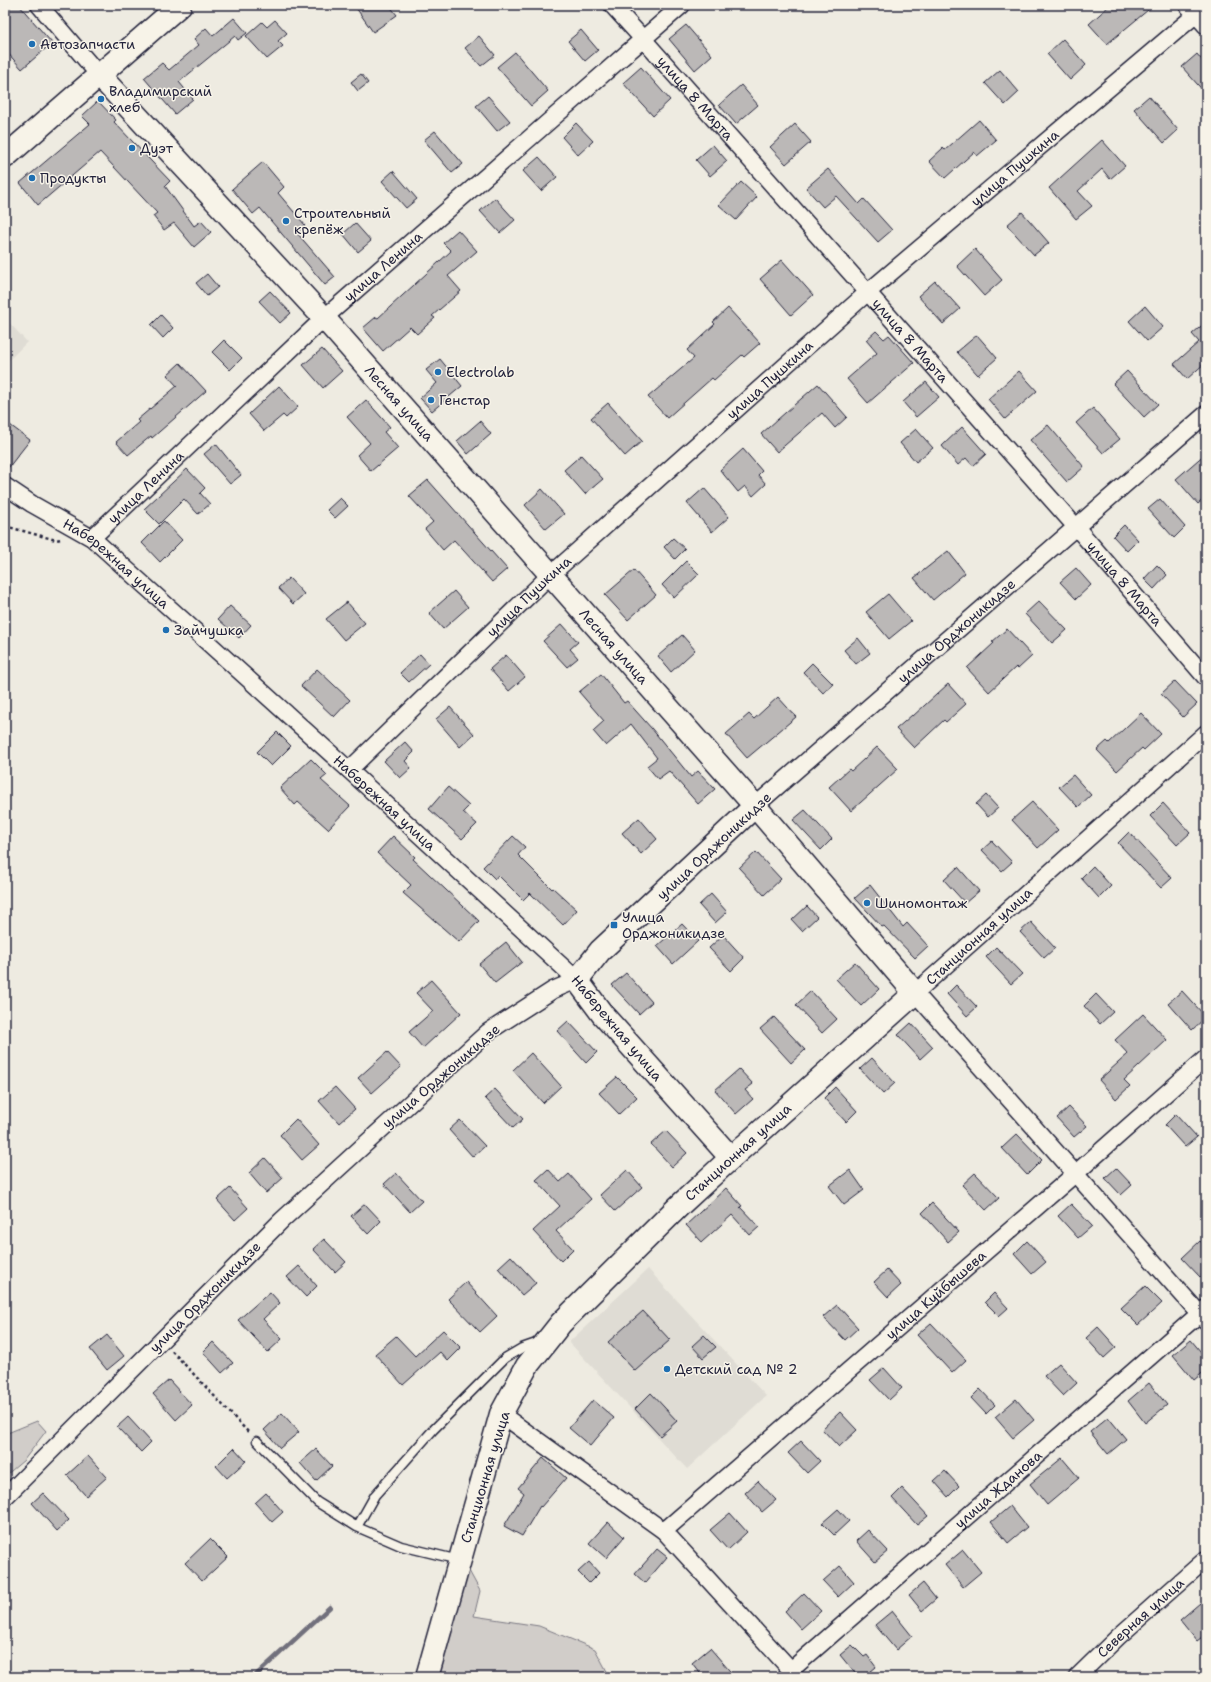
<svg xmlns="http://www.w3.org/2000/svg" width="1211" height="1682" font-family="'Shantell Sans',sans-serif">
	<rect width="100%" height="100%" fill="#eeebe1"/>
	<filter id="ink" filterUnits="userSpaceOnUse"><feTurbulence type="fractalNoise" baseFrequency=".025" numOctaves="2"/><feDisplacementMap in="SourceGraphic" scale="8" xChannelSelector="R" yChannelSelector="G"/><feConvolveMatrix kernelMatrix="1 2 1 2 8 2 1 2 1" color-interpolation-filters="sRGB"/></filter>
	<g filter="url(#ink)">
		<path fill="#dfdcd4" d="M5 318 27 342 5 364Z
			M648 1269 766 1396 687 1469 569 1342Z"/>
		<path fill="#d1cdc9" stroke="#7a7882" d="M37 1421 46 1431 24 1460 5 1476V1434Z
			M468 1569 480 1591 474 1616 539 1626 595 1649 610 1677H437Z"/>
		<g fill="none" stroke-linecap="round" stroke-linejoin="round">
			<path stroke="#716f7b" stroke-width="4.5" d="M110 1677H117
				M254 1677 330 1607"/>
		</g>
		<path fill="#bbb8b7" stroke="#22223b" d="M5 5H19L52 43 22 69 5 50Z
			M354 5H389L397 15 373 32Z
			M1110 5H1154L1107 44 1089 24Z
			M234 18 247 33 238 40 235 36 179 82 193 99 175 114 144 78 162 63 169 70 199 45 194 39 206 28 213 36Z
			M275 20 287 33 278 41 283 46 267 59 246 36 262 22 267 27Z
			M686 25 712 55 695 70 669 39Z
			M581 30 598 50 585 61 568 41Z
			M479 36 495 55 481 66 465 48Z
			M1063 39 1086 65 1070 80 1047 54Z
			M515 52 548 91 531 106 497 67Z
			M1197 54 1206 65V94L1182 67Z
			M641 67 670 100 653 116 623 83Z
			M1000 70 1019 92 1005 105 985 83Z
			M361 74 368 83 358 91 351 82Z
			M741 85 758 105 736 124 719 105Z
			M488 96 510 121 497 131 476 106Z
			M1149 96 1178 130 1164 143 1134 109Z
			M98 101 116 120 114 122 170 181 165 186 194 226 201 221 211 232 194 247 174 223 164 230 153 216 157 213 100 152 38 205 20 183 90 124 82 116Z
			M979 120 996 140 977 156 974 152 945 178 929 161 943 148 945 150Z
			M576 123 593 141 578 155 562 137Z
			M795 124 811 142 786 164 770 147Z
			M435 131 463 164 452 173 424 140Z
			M1102 140 1125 166 1110 179 1102 169 1078 191 1092 206 1076 219 1049 188Z
			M713 145 727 161 710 176 696 160Z
			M539 157 557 177 541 191 523 171Z
			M263 162 284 187 278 193 305 225 297 233 335 277 325 285 260 208 253 214 232 189Z
			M828 169 859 204 864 199 892 230 878 242 836 196 823 207 806 188Z
			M393 171 417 199 406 208 382 181Z
			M741 182 757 197 736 220 719 205Z
			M495 198 515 220 500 233 480 211Z
			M1022 212 1049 243 1034 255 1007 225Z
			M355 223 371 241 358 252 343 234Z
			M458 230 477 251 448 276 461 291 432 316 435 318 417 334 410 327 383 351 363 328 376 317 378 318 451 251 443 243Z
			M975 249 1002 280 984 296 957 266Z
			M782 260 813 295 791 315 760 279Z
			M207 274 218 287 207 296 196 283Z
			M935 281 960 309 943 324 918 296Z
			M270 291 291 313 280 323 259 301Z
			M1145 306 1163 327 1147 341 1129 321Z
			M728 308 760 343 744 357 742 355 714 380 712 378 667 418 648 397 694 358 687 350 715 324 713 322Z
			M161 315 173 328 163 338 151 325Z
			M1206 322V362L1187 379 1174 364 1199 342 1192 334Z
			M876 331 884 339 889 335 914 363 868 403 847 379 877 353 866 340Z
			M977 335 997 358 978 375 957 352Z
			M224 340 242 358 230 370 212 352Z
			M322 349 342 371 323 388 303 365Z
			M440 359 462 386 432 411 420 398 437 383 426 370Z
			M180 363 206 391 152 438 151 436 128 455 116 442 139 422 137 420 177 386 167 375Z
			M1019 371 1037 391 1005 419 988 399Z
			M1127 371 1158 404 1144 417 1113 384Z
			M926 382 939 397 916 417 903 402Z
			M818 384 847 417 835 428 822 413 777 452 761 434Z
			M279 386 298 407 286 418 283 415 264 431 249 414Z
			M366 400 390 427 384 432 398 448 371 471 357 455 370 443 347 417Z
			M608 403 642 441 625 456 591 418Z
			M1093 408 1120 439 1103 453 1076 423Z
			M480 421 491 434 468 454 457 441Z
			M10 425 30 440 5 472V431Z
			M1048 425 1084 467 1067 482 1030 440Z
			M962 427 986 454 973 466 966 458 958 465 942 446Z
			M916 429 933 448 916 462 900 443Z
			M216 444 241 475 230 484 204 454Z
			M743 449 762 471 758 475 766 484 753 496 745 486 738 492 720 470Z
			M1206 453V497L1198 504 1176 479Z
			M581 455 603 479 585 494 564 470Z
			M187 469 205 488 200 493 210 504 198 514 184 499 159 524 144 509Z
			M428 480 507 569 492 582 454 540 443 550 425 529 433 522 409 496Z
			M704 488 729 517 712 532 687 503Z
			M542 489 564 514 546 529 525 505Z
			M340 498 348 506 335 518 327 510Z
			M1160 499 1185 527 1174 538 1148 509Z
			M164 521 182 540 160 562 142 543Z
			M1124 525 1138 540 1127 551 1113 536Z
			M673 538 685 549 675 559 664 547Z
			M948 551 965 573 933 600 914 578Z
			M686 561 699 574 674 598 662 585Z
			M1157 565 1167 575 1154 589 1144 579Z
			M1076 568 1091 585 1076 599 1060 582Z
			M634 570 656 595 628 620 605 595Z
			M289 578 304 594 293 604 278 588Z
			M454 591 468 607 443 629 429 613Z
			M888 594 911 621 889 639 866 612Z
			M1039 601 1067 630 1052 643 1025 614Z
			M347 602 365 623 344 640 326 619Z
			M230 606 251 625 239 638 218 619Z
			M562 624 578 642 570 649 578 658 567 667 543 641Z
			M1007 629 1032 656 1018 669 1016 667 989 692 967 668 994 643 992 642Z
			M682 635 695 650 671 672 658 656Z
			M858 638 870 653 856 664 844 650Z
			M420 654 429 664 409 682 400 673Z
			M506 655 525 677 509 691 490 669Z
			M812 663 833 684 823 693 803 672Z
			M317 669 350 700 334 717 301 686Z
			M601 674 624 703 627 701 652 729 691 777 698 771 715 789 698 804 669 771 658 779 647 766 657 758 631 724 606 746 593 731 604 721 579 692Z
			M1175 681 1197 704 1183 717 1161 694Z
			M948 684 966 704 946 722 944 720 914 748 896 729 912 715 913 716Z
			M778 697 796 717 747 758 726 734 749 714 754 719Z
			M450 707 474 734 460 747 436 719Z
			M1141 713 1161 734 1144 750 1142 748 1117 771 1097 750 1107 741 1109 743Z
			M277 732 291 746 271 766 257 752Z
			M405 742 414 752 405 761 411 768 400 778 384 761Z
			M877 747 898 769 851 811 829 787 849 769 851 771Z
			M311 759 327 775 321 780 350 806 328 829 298 802 295 805 280 788Z
			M1073 775 1091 795 1078 807 1059 787Z
			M448 787 469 806 463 812 477 824 462 839 429 809Z
			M986 795 998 808 988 817 976 804Z
			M1032 802 1058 830 1038 848 1012 820Z
			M1163 803 1190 833 1177 845 1150 816Z
			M805 810 832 839 821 850 793 820Z
			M639 818 657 839 641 854 622 833Z
			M1129 832 1172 878 1161 888 1118 843Z
			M393 836 415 857 413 859 479 921 459 942 403 893 411 885 377 853Z
			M513 836 525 847 518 855 552 889 553 888 577 910 563 925 530 893 523 900 498 875 495 879 483 867Z
			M992 841 1012 862 1002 871 982 850Z
			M756 852 781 879 764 895 739 868Z
			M1093 866 1111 886 1099 898 1081 878Z
			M958 867 979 891 965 903 944 880Z
			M870 885 903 927 907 923 928 946 915 958 884 926 882 927 855 898Z
			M711 894 727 912 715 923 699 905Z
			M807 906 817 917 802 931 792 920Z
			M1031 922 1055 948 1044 958 1020 932Z
			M682 924 698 941 673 964 657 946Z
			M723 935 744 958 731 971 709 948Z
			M506 942 522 962 495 983 479 964Z
			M996 947 1022 974 1011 984 986 957Z
			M855 962 879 989 861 1006 836 979Z
			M626 973 652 1002 639 1014 612 985Z
			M431 980 461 1013 423 1048 409 1032 433 1011 416 993Z
			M956 985 977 1007 967 1016 947 994Z
			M811 991 837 1019 822 1033 796 1005Z
			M1182 991 1206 1017 1192 1030 1168 1003Z
			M1096 994 1113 1012 1100 1024 1084 1006Z
			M1143 1014 1167 1040 1124 1080 1130 1086 1116 1099 1099 1080 1128 1054 1115 1040Z
			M774 1017 805 1050 791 1063 760 1029Z
			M568 1021 597 1052 586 1063 557 1031Z
			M911 1023 933 1047 920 1059 898 1035Z
			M387 1052 401 1067 372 1093 358 1078Z
			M531 1053 561 1086 543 1103 513 1070Z
			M872 1058 895 1083 883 1094 860 1069Z
			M739 1069 753 1084 745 1090 753 1099 736 1114 715 1090Z
			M617 1077 637 1097 619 1114 599 1093Z
			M335 1087 355 1109 339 1123 319 1101Z
			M835 1087 857 1111 846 1122 824 1098Z
			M495 1089 523 1119 513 1128 485 1098Z
			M1069 1107 1087 1126 1074 1137 1057 1118Z
			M1176 1114 1197 1137 1185 1147 1165 1125Z
			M296 1119 319 1145 302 1160 280 1135Z
			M460 1120 485 1146 473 1157 449 1130Z
			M666 1131 687 1153 672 1167 651 1144Z
			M1017 1134 1042 1160 1027 1175 1002 1148Z
			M265 1158 283 1178 266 1193 249 1173Z
			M1116 1168 1132 1185 1121 1195 1105 1178Z
			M548 1169 560 1182 569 1174 591 1199 556 1231 573 1249 561 1261 533 1231 560 1206 536 1180Z
			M627 1170 642 1187 615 1211 600 1195Z
			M850 1170 864 1190 844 1205 829 1186Z
			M396 1173 422 1201 410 1212 384 1184Z
			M975 1173 999 1198 986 1210 962 1185Z
			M230 1188 248 1208 235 1220 217 1200Z
			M726 1188 742 1206 740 1207 759 1227 750 1235 732 1215 702 1242 686 1225Z
			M932 1203 959 1232 948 1242 922 1213Z
			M365 1204 381 1221 368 1234 351 1216Z
			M1071 1204 1092 1226 1078 1238 1058 1216Z
			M324 1239 346 1262 335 1272 313 1249Z
			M1027 1241 1046 1262 1032 1274 1014 1254Z
			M1200 1241 1206 1247V1271L1200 1277 1182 1258Z
			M511 1256 536 1283 522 1295 498 1268Z
			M299 1266 317 1286 306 1297 287 1277Z
			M887 1270 901 1285 888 1297 874 1282Z
			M466 1282 497 1316 480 1332 448 1299Z
			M1145 1286 1162 1303 1138 1325 1121 1308Z
			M270 1292 280 1303 263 1319 282 1339 268 1352 238 1320Z
			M994 1293 1008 1308 999 1316 985 1302Z
			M837 1305 858 1328 845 1340 823 1317Z
			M643 1311 670 1340 635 1371 608 1342Z
			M931 1323 966 1360 952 1373 917 1335Z
			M1098 1327 1116 1347 1104 1358 1086 1338Z
			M443 1330 461 1348 448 1361 440 1352 403 1385 375 1354 396 1336 415 1356Z
			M107 1335 124 1356 107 1370 90 1349Z
			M704 1335 716 1347 703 1358 692 1346Z
			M1191 1340 1206 1358V1370L1194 1380 1173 1355Z
			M213 1342 233 1363 222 1373 203 1352Z
			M1059 1363 1077 1383 1063 1396 1044 1376Z
			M884 1368 902 1388 889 1400 870 1380Z
			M169 1380 192 1405 176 1420 153 1394Z
			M1149 1383 1167 1405 1145 1423 1128 1401Z
			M980 1389 995 1405 986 1414 971 1398Z
			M651 1393 677 1421 660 1436 635 1409Z
			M1016 1399 1034 1420 1013 1438 995 1417Z
			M593 1400 614 1418 590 1446 569 1428Z
			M840 1412 857 1430 839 1447 822 1429Z
			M282 1413 299 1432 280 1448 264 1430Z
			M128 1417 151 1442 141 1452 117 1427Z
			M1108 1417 1126 1439 1108 1454 1090 1432Z
			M801 1441 820 1461 807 1473 788 1453Z
			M234 1448 246 1461 227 1478 216 1466Z
			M316 1449 332 1466 316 1481 300 1463Z
			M88 1456 107 1477 86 1496 67 1475Z
			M543 1458 566 1478 541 1507 540 1506 522 1536 504 1526 524 1493 518 1488Z
			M1062 1458 1079 1478 1047 1505 1030 1484Z
			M945 1471 959 1486 948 1497 934 1481Z
			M758 1481 776 1500 762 1512 745 1493Z
			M902 1488 928 1516 917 1525 892 1498Z
			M43 1493 69 1520 57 1531 32 1503Z
			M266 1493 283 1512 272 1522 255 1503Z
			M1010 1506 1027 1527 1008 1543 991 1522Z
			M838 1509 849 1521 834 1535 822 1523Z
			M730 1513 747 1532 728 1550 710 1530Z
			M608 1522 624 1537 606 1558 589 1543Z
			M868 1530 888 1551 875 1562 856 1541Z
			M210 1539 228 1557 202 1581 185 1563Z
			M657 1549 667 1557 645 1583 635 1574Z
			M963 1550 981 1572 963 1587 945 1565Z
			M589 1562 599 1573 589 1583 578 1572Z
			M840 1566 854 1582 838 1597 823 1581Z
			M923 1583 936 1599 922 1611 909 1595Z
			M804 1593 821 1611 801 1629 785 1611Z
			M1200 1603 1206 1610V1634L1197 1641 1180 1620Z
			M892 1611 912 1636 896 1650 875 1625Z
			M852 1645 864 1657 867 1655 876 1667 864 1677H858L840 1655Z
			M710 1648 735 1677H703L692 1663Z"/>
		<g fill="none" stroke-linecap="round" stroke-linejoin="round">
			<defs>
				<path id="lane" d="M257 1441 317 1502 357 1527 401 1546 459 1560
					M357 1527 375 1495 433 1430 505 1358 522 1348 539 1342"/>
				<g id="street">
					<path d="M39 5 99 75"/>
					<path id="s1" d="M612 5 643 39 1076 527 1206 678"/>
					<path d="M1187 5 1206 26"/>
					<path id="s2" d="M5 486 32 504 92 538 349 770 577 980 553 990 488 1032 282 1220 5 1497"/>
					<path id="s3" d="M92 538 324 318 682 5"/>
					<path d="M1206 733 915 993 1206 1321"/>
					<path id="s4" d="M349 770 546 579 868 292 1206 6"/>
					<path id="s5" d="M755 806 1206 414"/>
					<path d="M501 1414 664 1531 791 1670 790 1677"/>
					<path id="s6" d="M664 1531 1076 1173 1206 1058"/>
					<path id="s7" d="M791 1670 1206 1308"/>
					<path id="s8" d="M1077 1677 1118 1637 1206 1559"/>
				</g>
				<g id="secondary">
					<path id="s9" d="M99 75 324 318 755 806 915 993 731 1158 679 1206 561 1323 527 1366 501 1414 427 1677"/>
					<path d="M731 1158 603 1015 577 980 600 951 755 806"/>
				</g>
				<path id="primary" d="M5 157 180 5"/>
			</defs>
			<use href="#lane" stroke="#22223b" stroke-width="11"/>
			<use href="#street" stroke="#22223b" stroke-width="19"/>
			<use href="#secondary" stroke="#22223b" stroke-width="25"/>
			<use href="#primary" stroke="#22223b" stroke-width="25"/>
			<path stroke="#22223b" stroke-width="2.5" stroke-dasharray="3 3" stroke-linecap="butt" d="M5 526 56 540 62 539
				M172 1351 249 1433"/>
			<use href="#lane" stroke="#f7f3e8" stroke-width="8"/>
			<use href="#street" stroke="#f7f3e8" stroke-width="16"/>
			<use href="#secondary" stroke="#f7f3e8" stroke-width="22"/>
			<use href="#primary" stroke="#f7f3e8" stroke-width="22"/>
		</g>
	</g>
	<g fill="#1f6fb2" stroke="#f7f3e8" stroke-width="1.5">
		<circle cx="32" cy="44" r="4"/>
		<circle cx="101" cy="99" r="4"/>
		<circle cx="132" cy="148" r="4"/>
		<circle cx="32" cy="178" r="4"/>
		<circle cx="286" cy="221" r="4"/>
		<circle cx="438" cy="372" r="4"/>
		<circle cx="431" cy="400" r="4"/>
		<circle cx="166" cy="630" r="4"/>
		<circle cx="867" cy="903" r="4"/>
		<rect x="610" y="921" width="8" height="8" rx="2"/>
		<circle cx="667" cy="1369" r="4"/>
	</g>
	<g text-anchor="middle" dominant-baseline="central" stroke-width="3" stroke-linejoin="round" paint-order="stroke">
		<g font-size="14" fill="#22223b" stroke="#f7f3e8" text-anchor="start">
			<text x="40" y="44">Автозапчасти</text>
			<text x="109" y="91">Владимирский<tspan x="109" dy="16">хлеб</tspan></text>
			<text x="140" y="148">Дуэт</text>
			<text x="40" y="178">Продукты</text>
			<text x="294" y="213">Строительный<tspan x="294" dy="16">крепёж</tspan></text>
			<text x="446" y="372">Electrolab</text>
			<text x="439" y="400">Генстар</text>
			<text x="174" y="630">Зайчушка</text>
			<text x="875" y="903">Шиномонтаж</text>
			<text x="622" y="917">Улица<tspan x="622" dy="16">Орджоникидзе</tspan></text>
			<text x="675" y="1369">Детский сад № 2</text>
		</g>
		<g font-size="14" fill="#22223b" stroke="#f7f3e8">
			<text stroke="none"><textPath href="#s1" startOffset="125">улица 8 Марта</textPath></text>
			<text stroke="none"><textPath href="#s4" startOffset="898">улица Пушкина</textPath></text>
			<text stroke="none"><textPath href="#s3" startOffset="398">улица Ленина</textPath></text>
			<text stroke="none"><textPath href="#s1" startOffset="449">улица 8 Марта</textPath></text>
			<text stroke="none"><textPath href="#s4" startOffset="574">улица Пушкина</textPath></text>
			<text stroke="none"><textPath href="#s9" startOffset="445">Лесная улица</textPath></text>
			<text stroke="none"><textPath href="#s3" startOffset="74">улица Ленина</textPath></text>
			<text stroke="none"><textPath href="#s2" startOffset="136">Набережная улица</textPath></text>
			<text stroke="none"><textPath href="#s1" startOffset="773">улица 8 Марта</textPath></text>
			<text stroke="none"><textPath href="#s4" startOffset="250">улица Пушкина</textPath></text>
			<text stroke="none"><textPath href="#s5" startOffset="267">улица Орджоникидзе</textPath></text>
			<text stroke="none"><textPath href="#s9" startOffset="769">Лесная улица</textPath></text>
			<text stroke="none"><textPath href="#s2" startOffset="496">Набережная улица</textPath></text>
			<text transform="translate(714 846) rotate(-43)">улица Орджоникидзе</text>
			<text transform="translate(979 936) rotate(-42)">Станционная улица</text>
			<text transform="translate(617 1028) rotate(50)">Набережная улица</text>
			<text transform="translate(441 1076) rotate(-41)">улица Орджоникидзе</text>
			<text transform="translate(738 1152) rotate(-42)">Станционная улица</text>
			<text stroke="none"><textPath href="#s6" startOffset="360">улица Куйбышева</textPath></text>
			<text transform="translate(205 1297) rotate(-45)">улица Орджоникидзе</text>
			<text transform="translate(485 1477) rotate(-73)">Станционная улица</text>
			<text stroke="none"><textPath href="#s7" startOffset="275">улица Жданова</textPath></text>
			<text stroke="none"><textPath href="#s8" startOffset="87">Северная улица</textPath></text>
		</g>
	</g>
	<rect width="1211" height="1682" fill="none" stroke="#f7f3e8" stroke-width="20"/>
	<rect x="10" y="10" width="1191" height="1662" fill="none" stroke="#22223b" stroke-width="1.5" filter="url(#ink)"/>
</svg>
